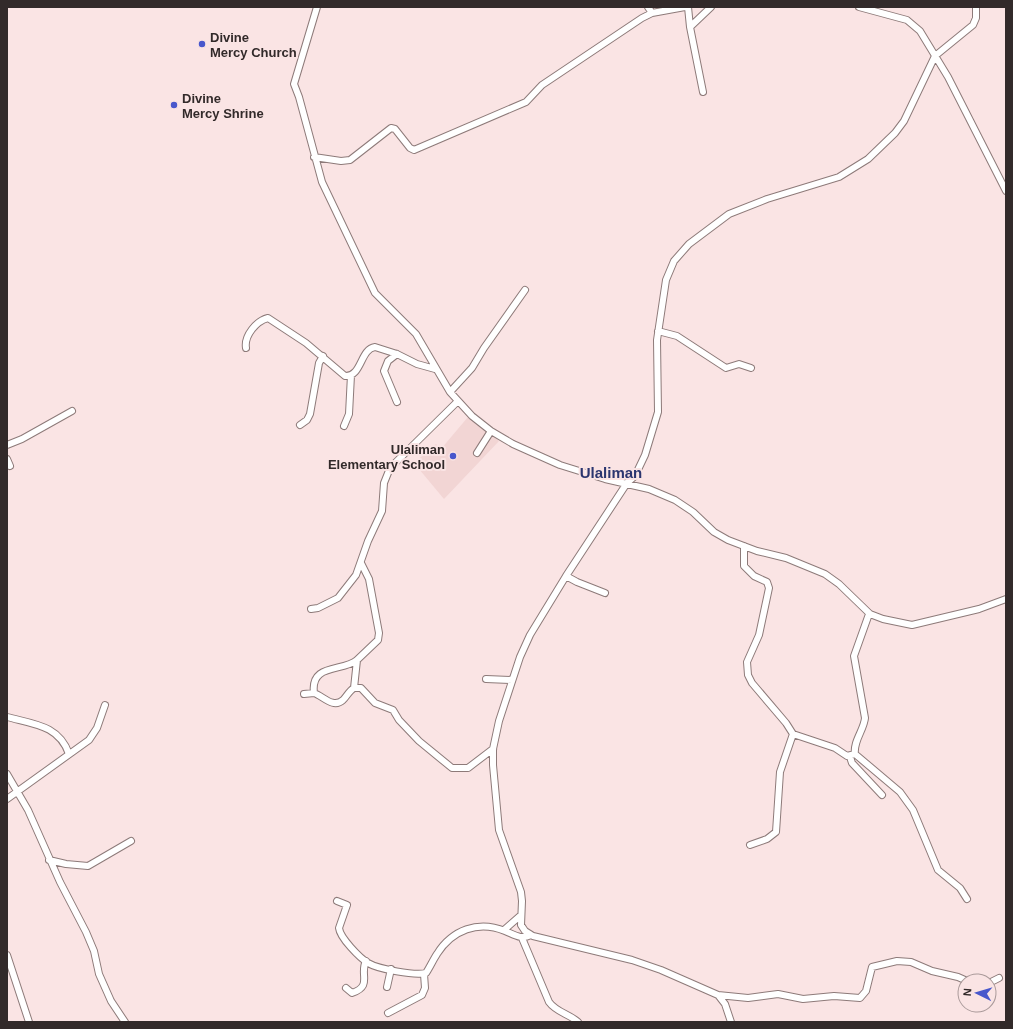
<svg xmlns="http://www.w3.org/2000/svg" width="1013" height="1029" font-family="Arial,sans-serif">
	<rect width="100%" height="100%" fill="#fae4e4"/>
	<path fill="#f2d5d4" d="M468 417 499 441 444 499 414 463 436 444 441 449Z"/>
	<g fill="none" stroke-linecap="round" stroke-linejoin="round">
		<defs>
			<path id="minor" d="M317 7 294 84 299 97 322 182 375 293 416 334 450 392 472 416 491 431 513 444 560 465 605 479 649 489 675 500 693 512 714 532 728 540 757 551 786 558 825 574 839 584 870 614 883 619 912 625 979 609 1006 599
				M648 7 652 13 685 7
				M688 7 690 27
				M859 7 907 20 920 31 948 77 1006 191
				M703 92 690 27 711 7
				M314 157 341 161 350 160 391 128 395 129 410 148 414 150 526 102 542 85 642 18 652 13
				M658 331 677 336 726 368 739 364 751 368
				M246 348C244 336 256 321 268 318L306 343 345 376C362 377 360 349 375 347L397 354 417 364 435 369
				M450 392 472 368 484 348 525 290
				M397 402 384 371 388 361 397 354
				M300 425 307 420 310 414 319 363 323 356
				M344 426 349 414 351 375
				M7 445 22 439 72 411
				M477 453 491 431
				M7 459 10 466
				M744 546V566L754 576 767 582 769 588 759 635 747 662 748 675 752 683 786 723 793 734 835 748 847 756 855 754
				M566 576 577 582 605 593
				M311 609 318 608 338 598 356 575 368 541 382 511 384 483 390 468 458 401
				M869 614 854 656 865 718C864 730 853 741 855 754L900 792 913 810 938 870 960 888 967 899
				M486 679 512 680
				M354 688 357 660 378 640 379 633 369 579 361 563
				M314 693C310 663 343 672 357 660
				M304 694 314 693C323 696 333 709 343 700 347 696 349 691 354 688H361L375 703 393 710 399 720 419 741 452 768H468L493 749
				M7 717C33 724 59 725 69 754
				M850 757 852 763 882 795
				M7 774 28 810 60 882 86 932 94 951 99 974 111 1001 125 1022
				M7 799 89 740 97 728 105 705
				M750 845 767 839 776 832 780 772 793 734
				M49 860 66 864 88 866 131 841
				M337 901 347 905 339 928C340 938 360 958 368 963 378 969 415 976 426 973 430 967 433 960 437 954 452 930 478 920 505 931 515 935 521 940 531 935
				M504 930 520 916
				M522 938 549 1002C556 1012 569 1014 578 1022
				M7 955 29 1022
				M989 983 999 978
				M387 987 391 969
				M346 988 352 993C373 986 359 974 366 961
				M718 995 748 998 778 994 803 999 834 996 860 998 866 991 872 967 897 961 911 962 932 971 958 977 967 981
				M388 1013 422 995 425 988 424 974
				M731 1022 725 1004 718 995 661 970 632 960 533 936 525 931 521 925 522 901 521 892 499 830 493 765V749L499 721 520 657 530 635 566 576 627 483 635 476 645 455 658 412 657 340 666 280 674 261 689 244 729 214 767 199 839 177 868 159 895 133 904 121 935 56 973 25 976 18V7"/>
		</defs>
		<use href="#minor" stroke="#8d7a79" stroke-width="8"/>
		<use href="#minor" stroke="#fff" stroke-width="6"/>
	</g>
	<g fill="#4857cc" stroke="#fae4e4" stroke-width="1.5">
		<circle cx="202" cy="44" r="4"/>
		<circle cx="174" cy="105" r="4"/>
		<circle cx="453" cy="456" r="4"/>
	</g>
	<g text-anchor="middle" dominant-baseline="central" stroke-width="4" stroke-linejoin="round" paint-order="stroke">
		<g font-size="13" font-weight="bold" fill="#322a2a" stroke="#fae4e4" text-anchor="start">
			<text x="210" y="37">Divine<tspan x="210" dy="15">Mercy Church</tspan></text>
			<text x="182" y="98">Divine<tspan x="182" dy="15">Mercy Shrine</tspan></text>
			<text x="445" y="449" text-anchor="end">Ulaliman<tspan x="445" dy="15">Elementary School</tspan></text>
		</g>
		<g font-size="15" font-weight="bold" fill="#2b356f" stroke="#fae4e4">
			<text x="611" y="472">Ulaliman</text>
		</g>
	</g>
	<rect width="1013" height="1029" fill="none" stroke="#322a2a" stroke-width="16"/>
	<g transform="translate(977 993) rotate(275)"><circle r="19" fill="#fae4e4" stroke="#aa9a9a"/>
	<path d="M0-3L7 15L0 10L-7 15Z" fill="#4857cc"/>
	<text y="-6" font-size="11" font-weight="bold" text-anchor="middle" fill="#322a2a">N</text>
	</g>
</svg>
